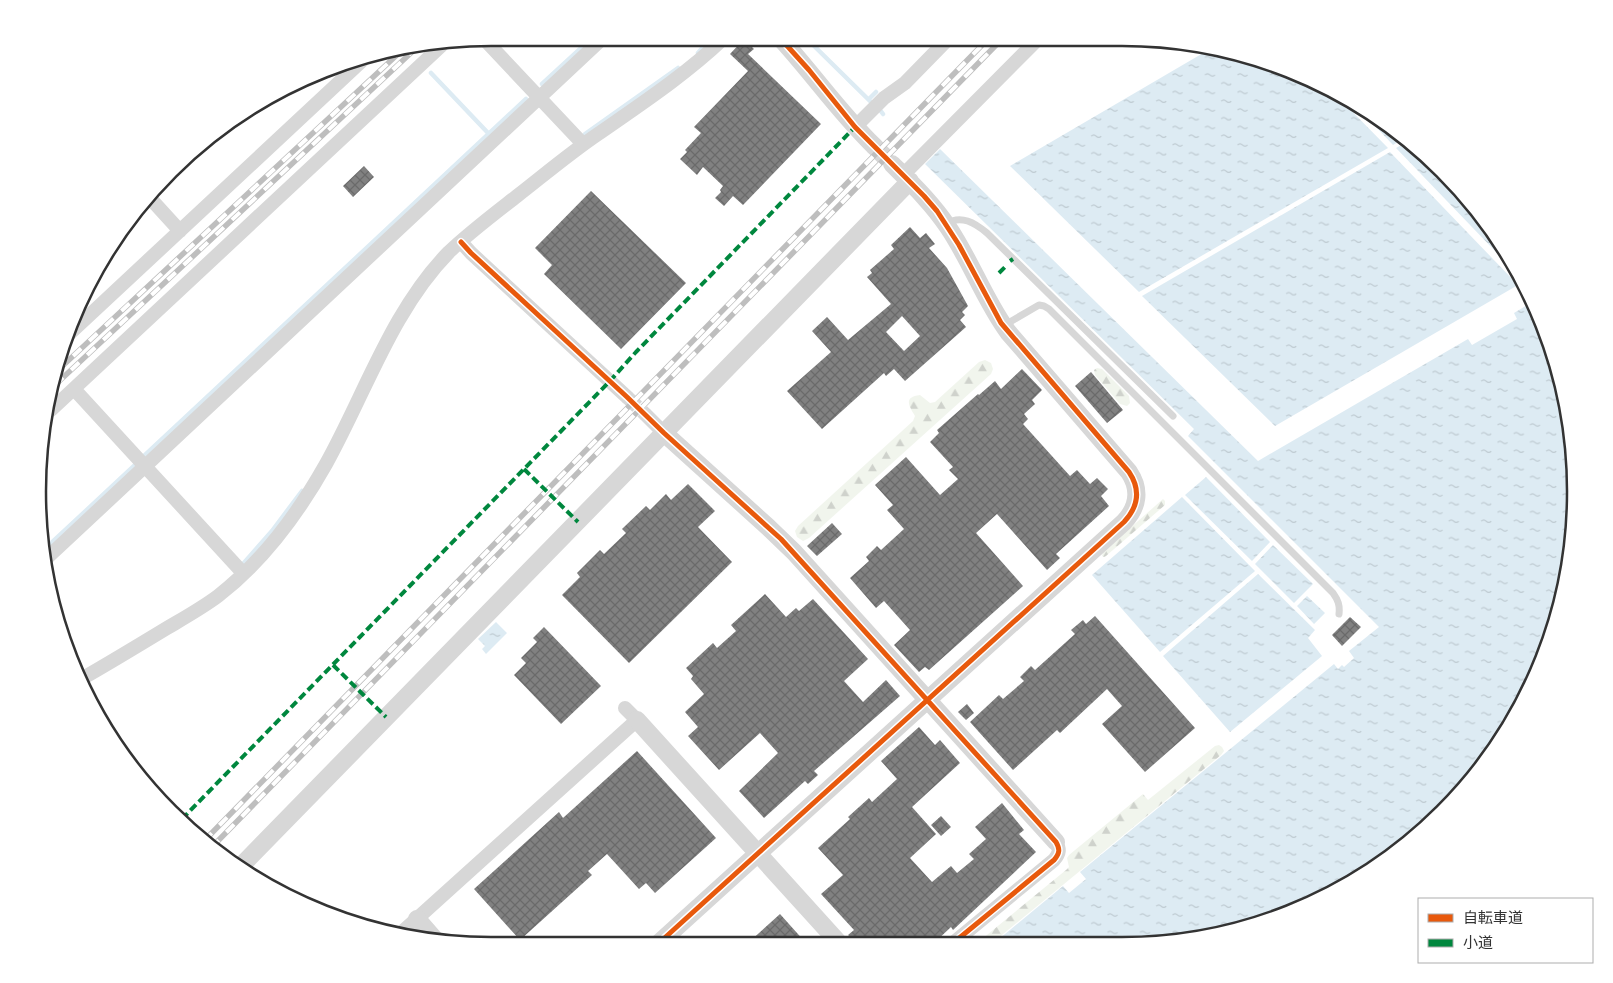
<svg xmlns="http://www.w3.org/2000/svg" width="1613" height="983" font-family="'Sofia Sans Condensed','Noto Sans JP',sans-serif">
	<defs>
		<pattern id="forest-firs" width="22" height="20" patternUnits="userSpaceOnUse" patternTransform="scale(1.25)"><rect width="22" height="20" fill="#f1f5ed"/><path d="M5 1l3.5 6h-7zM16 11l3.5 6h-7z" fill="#cfd2cc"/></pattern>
		<pattern id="water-ripples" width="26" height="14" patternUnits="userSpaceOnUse" patternTransform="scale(1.25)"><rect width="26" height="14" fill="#ddebf3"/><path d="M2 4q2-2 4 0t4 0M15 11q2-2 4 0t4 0" fill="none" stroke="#becad1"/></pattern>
		<pattern id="building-cross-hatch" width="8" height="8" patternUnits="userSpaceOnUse" patternTransform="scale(1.25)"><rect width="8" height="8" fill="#818181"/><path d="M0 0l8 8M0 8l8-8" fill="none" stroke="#6a6a6a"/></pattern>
	</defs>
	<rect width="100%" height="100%" fill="#fff"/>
	<path fill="url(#forest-firs)" d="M985 360 991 363 993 369 991 374 809 538 803 541 797 537 795 531 798 526 913 421 915 416C909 406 903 397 920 395L930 403 935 402 979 362Z
		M1097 368 1102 369 1129 396 1130 403 1127 406 1120 404 1095 375 1094 370Z
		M1163 499 1165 501V505L1106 556 1104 557 1102 556 1103 552Z
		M1219 745 1222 747 1224 751 1221 755 991 944H976L1066 870 1069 867 1067 858 1069 855 1143 794 1148 800 1215 746Z"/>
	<path fill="url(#water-ripples)" d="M1210 49 1295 72 1338 97 1388 148 1139 292 1010 166Z
		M1358 108 1398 131 1405 138 1393 145Z
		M1408 141 1463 192 1515 264 1521 278 1396 148Z
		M940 149 1258 461 1468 339 1472 345 1517 319 1514 313 1532 302 1551 345 1572 432 1575 521 1560 609 1529 692 1482 768 1421 833 1348 885 1267 921 1151 945 993 944 1063 886 1069 893 1086 879 1080 872 1334 664 1338 669 1342 665 1344 667 1354 658 1349 651 1379 627 1188 436 1194 429 925 164Z
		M1390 152 1518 285 1275 426 1142 296Z
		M1206 477 1270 542 1252 561 1185 495Z
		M1182 497 1255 571 1160 652 1092 575Z
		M1273 545 1313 584 1294 603 1255 564Z
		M1258 574 1315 630 1308 638 1322 656 1230 732 1163 656Z
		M1307 596 1325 613 1314 624 1297 606Z
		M496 622 507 633 486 654 482 649 485 646 478 639Z"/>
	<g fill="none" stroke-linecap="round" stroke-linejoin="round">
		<path stroke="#ddebf3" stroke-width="4.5" d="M807 39 872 103
			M698 53 710 39
			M431 73 489 134
			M542 84 592 38
			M869 99 876 92
			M880 110 883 114
			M585 134 678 68
			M61 349 70 341
			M144 456 526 99
			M47 547 135 465
			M243 564 272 531 302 491"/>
	</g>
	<path fill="url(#building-cross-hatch)" fill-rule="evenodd" d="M744 39 754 49 748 54 821 124 743 205 733 196 724 206 715 198 721 192 720 190 723 186 703 167 697 175 680 159 687 152 685 150 701 133 694 127 748 71 730 54Z
		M364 166 374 177 353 197 343 186Z
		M591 191 686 283 621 349 544 274 552 265 535 248Z
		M910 227 920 238 926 233 935 244 929 248 947 268 968 306 962 312 965 315 960 320 966 327 905 381 894 369 886 376 884 373 822 429 787 391 831 352 812 331 827 317 848 340 891 304 867 277 872 273 870 270 894 249 891 245ZM902 316 920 336 904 351 886 332Z
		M1022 369 1042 390 1032 400 1035 404 1024 414 1028 419 1023 424 1070 476 1077 470 1090 484 1097 478 1108 489 1101 496 1109 506 1056 554 1060 558 1047 570 997 514 976 533 1023 586 929 670 925 667 919 672 894 645 910 630 884 601 876 608 850 578 869 561 866 557 877 546 881 550 904 529 887 510 893 505 875 485 906 457 940 495 958 479 949 470 953 467 930 442 939 433 937 430 978 394 979 395 995 381 1001 389Z
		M1091 372 1123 410 1107 423 1075 386Z
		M688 484 715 511 698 527 732 562 629 663 562 595 580 577 577 573 600 550 604 554 626 533 622 529 646 506 650 510 666 494 671 500Z
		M832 523 842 534 817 556 807 546Z
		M765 594 786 617 796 608 799 611 813 599 868 659 844 681 863 702 886 680 900 696 814 771 818 775 808 784 805 781 764 818 739 791 778 753 760 733 719 770 688 736 698 727 685 712 704 694 691 679 693 676 686 668 713 643 717 648 736 631 731 625Z
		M1095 616 1195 728 1145 772 1102 724 1122 706 1107 689 1060 733 1057 730 1013 770 970 722 999 695 1003 699 1024 681 1020 677 1031 666 1035 670 1075 634 1071 630 1083 620 1086 624Z
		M1350 617 1361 627 1342 646 1332 635Z
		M544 627 601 686 561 724 514 675 526 663 521 658 537 642 533 638Z
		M967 704 974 713 966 720 958 712Z
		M919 727 935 745 940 740 960 763 912 807 936 834 910 858 932 882 951 866 957 873 974 859 969 854 986 839 975 827 1002 803 1024 830 1019 834 1036 852 953 930 951 927 933 944 856 943 848 935 854 930 821 894 843 875 818 848 850 819 848 817 869 798 872 802 897 779 881 761Z
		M637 751 716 838 655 893 646 883 639 889 607 854 588 871 592 875 520 940 474 889 559 812 563 818Z
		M941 816 951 827 941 836 931 825Z
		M780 914 806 943H748Z"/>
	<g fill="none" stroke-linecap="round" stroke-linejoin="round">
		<path stroke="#d6d6d6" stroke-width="14" stroke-dasharray="14 7" stroke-linecap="butt" d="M627 397 646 415"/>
		<path stroke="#d6d6d6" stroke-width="18" stroke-dasharray="18 9" stroke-linecap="butt" d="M874 146 892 164"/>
		<path stroke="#d7d7d7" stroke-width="7" d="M946 224C961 214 975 223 987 233L1173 416
			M1003 326 1039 305 1044 306 1049 309 1333 593C1338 600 1340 605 1339 614"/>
		<path stroke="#d7d7d7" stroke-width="14" d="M484 39 583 144
			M855 127 884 98 905 83 947 40
			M903 175 1036 41
			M149 197 180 231
			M461 242 471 253 627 397
			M66 337 365 58
			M74 389 243 573
			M51 410 441 46
			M646 415 664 433
			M48 557 603 38
			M83 678C111 662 139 645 167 628 184 618 202 608 218 596 262 562 299 512 326 464 365 394 392 310 449 252 470 232 494 214 517 196 544 175 570 153 598 134 641 104 685 75 723 39
			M401 933 637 720 625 708
			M952 944 1054 860C1060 853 1060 849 1056 842"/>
		<path stroke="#d7d7d7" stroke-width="18" d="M781 39C813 74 840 113 874 146
			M664 433 768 527 794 552 1056 842
			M637 720 839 943
			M241 866 910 181
			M417 919 437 942
			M659 943 1124 522C1138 507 1141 490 1129 472L1008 332C984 299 971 261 948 227 932 203 912 184 892 164"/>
		<defs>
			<path id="rail" d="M57 371 399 53
				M55 385 414 50
				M204 841 987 40
				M211 848 1001 40"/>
		</defs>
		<use href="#rail" stroke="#bebebe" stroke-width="5.5"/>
		<use href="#rail" stroke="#fff" stroke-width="4" stroke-dasharray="11" stroke-linecap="butt"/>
		<path stroke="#00873e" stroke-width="4" stroke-dasharray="8 4" stroke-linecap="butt" d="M1010 261 1013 259
			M999 273 1005 267
			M524 469 578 522
			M333 665 386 717
			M182 819 609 382 636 352 855 127"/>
		<defs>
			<path id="cycleway" d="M461 242 471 253 627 397 664 433 781 539 1056 842C1060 849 1060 853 1054 860L952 944
				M659 943 1124 522C1138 507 1141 490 1129 472L1001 323 959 245 937 211 924 196 855 127 809 70 781 39"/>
		</defs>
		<use href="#cycleway" stroke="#fff" stroke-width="8"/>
		<use href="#cycleway" stroke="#e8590c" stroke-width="5"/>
	</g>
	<path d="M0 0H1613V983H0ZM491 46H1122A445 445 0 0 1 1567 491V492A445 445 0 0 1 1122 937H491A445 445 0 0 1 46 492V491A445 445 0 0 1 491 46Z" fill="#fff" fill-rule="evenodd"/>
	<path fill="none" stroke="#333" stroke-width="2.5" d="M491 46H1122A445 445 0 0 1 1567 491V492A445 445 0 0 1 1122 937H491A445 445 0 0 1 46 492V491A445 445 0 0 1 491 46Z"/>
	<rect x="1418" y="898" width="175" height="65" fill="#ffffff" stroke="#adadad"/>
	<rect x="1428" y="914" width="25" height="8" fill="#e8590c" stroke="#adadad"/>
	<text x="1463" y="923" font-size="15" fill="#333333">自転車道</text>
	<rect x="1428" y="939" width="25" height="8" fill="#00873e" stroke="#adadad"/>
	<text x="1463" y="948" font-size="15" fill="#333333">小道</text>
</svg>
